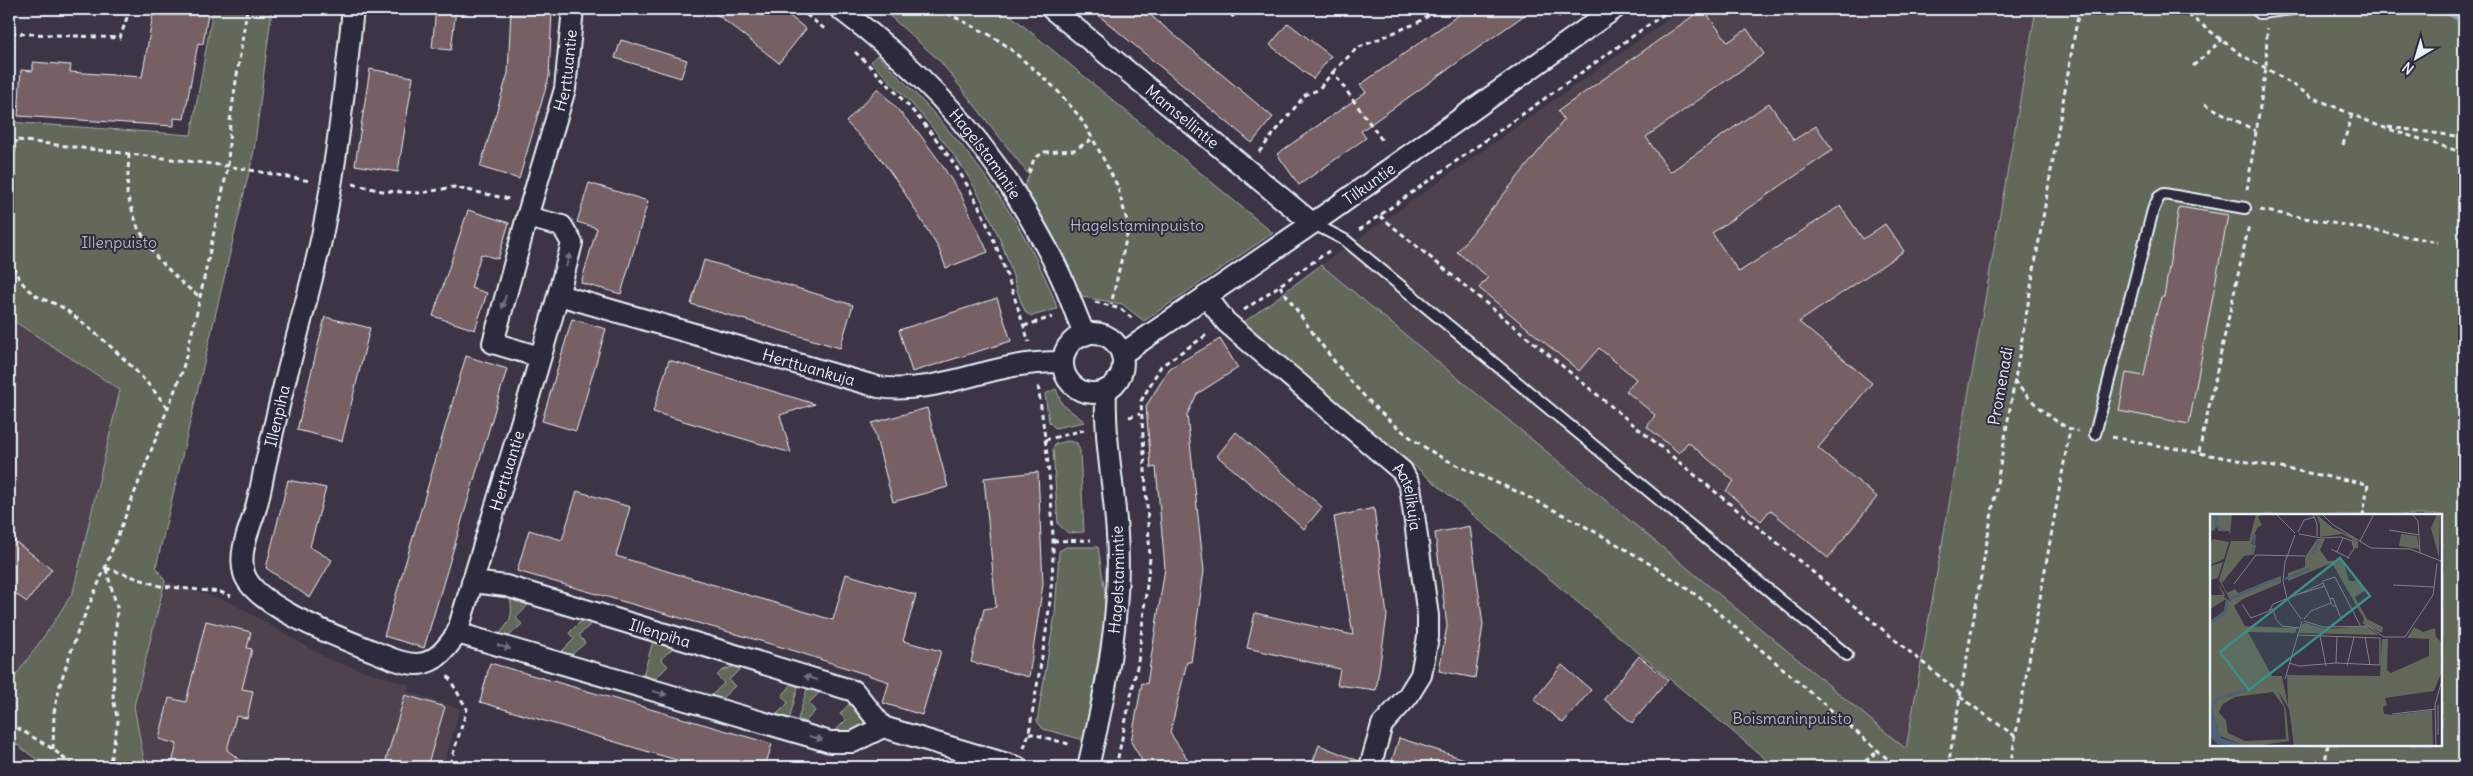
<svg xmlns="http://www.w3.org/2000/svg" width="2473" height="776" font-family="Delius,sans-serif">
	<rect width="100%" height="100%" fill="#3d3545"/>
	<filter id="ink" filterUnits="userSpaceOnUse"><feTurbulence type="fractalNoise" baseFrequency=".02" numOctaves="2"/><feDisplacementMap in="SourceGraphic" scale="10" xChannelSelector="R" yChannelSelector="G"/><feConvolveMatrix kernelMatrix="1 2 1 2 8 2 1 2 1" color-interpolation-filters="sRGB"/></filter>
	<g filter="url(#ink)">
		<path fill="#4e424e" d="M1683 9H2036L1906 750 1321 265Z
			M9 318 120 390 73 592 50 628 9 685Z
			M165 581 232 603 330 660 410 685 408 692 460 709 443 767H145L134 706Z"/>
		<path fill="#62685a" stroke="#a5aca9" fill-rule="evenodd" d="M213 9H272L254 151 156 567 165 581 134 706 145 767H47L9 739V685L50 628 73 592 120 390 9 318V122L191 135Z
			M882 9H1003L1273 233 1144 321 1122 304 1083 297 1023 190 1029 175 940 61Z
			M2036 9H2464V767H1775L1243 323 1321 265 1906 749ZM2212 515H2442V745H2212Z
			M877 55C940 116 999 183 1038 263 1045 278 1053 293 1057 309L1032 316 1026 313C1017 295 1013 274 1006 255 1000 239 993 224 986 209 959 152 915 106 871 62Z
			M1056 389 1062 404 1085 422 1055 428 1049 422 1045 394Z
			M1068 441 1077 443 1080 451 1084 532 1068 533 1058 524 1053 449 1055 444Z
			M1066 547H1098L1105 592 1104 623 1084 740 1043 729 1037 721 1055 614 1059 551Z
			M510 599 528 605 516 618 522 624 509 636 499 634C510 623 514 614 510 599Z
			M582 620 592 623 579 635 585 643 571 655 561 652 574 639 569 633Z
			M653 641 674 647 661 659 668 666 654 680 643 676Z
			M734 666 741 668 729 680 735 686 720 700 711 696 724 683 717 676 721 671Z
			M792 684 798 687 789 720 775 716 788 703 782 696Z
			M807 689 820 692 809 703 815 711 805 722 798 719Z
			M851 702 863 715 864 726 850 735 833 733 846 720 840 714Z"/>
		<g fill="none" stroke-linecap="round" stroke-linejoin="round">
			<path stroke="#8a9bab" stroke-width="8" d="M2444 9 2464 20"/>
		</g>
		<path fill="#776164" stroke="#e8f1f8" d="M154 9H201V11L208 13 203 44 198 43 184 119 174 118V126L18 116 21 70 33 71V62L71 65 70 72 142 77Z
			M436 9H456L451 50 432 48Z
			M511 9H552L549 77 519 179 480 167 508 73Z
			M710 9H781L806 29 779 63Z
			M1091 9H1143L1273 117 1252 143Z
			M1467 9H1533L1361 131 1366 138 1299 185 1277 154 1366 92 1360 85Z
			M1703 9 1728 42 1747 29 1764 54 1646 137 1670 172 1769 103 1794 140 1816 126 1833 150 1712 233 1739 272 1840 206 1863 239 1885 224 1904 251 1799 322 1872 383 1818 448 1877 497 1828 558 1770 510 1761 521 1726 491 1734 481 1688 442 1679 453 1647 427 1655 415 1626 391 1636 379 1599 348 1579 371 1479 288 1488 277 1457 252 1564 120 1558 111Z
			M1288 23 1331 56 1313 79 1270 45Z
			M621 40 687 60 681 78 615 58Z
			M370 69 413 77 398 172 355 165Z
			M878 88 918 132 940 162 961 195 988 252 946 268 939 249 901 187 878 155 846 122Z
			M589 183 648 201 621 294 581 283 597 228 577 222Z
			M2179 207 2228 215 2189 424 2119 411 2126 373 2144 376 2155 318 2161 297H2164Z
			M468 210 509 223 498 259 481 254 471 288 487 293 475 330 433 316Z
			M704 260 853 305 840 348 691 304Z
			M997 298 1011 341 912 372 899 330Z
			M325 317 370 328 342 441 297 430Z
			M572 319 606 329 576 431 542 421Z
			M1220 339 1238 368 1197 394 1187 415 1204 571 1191 662H1187L1170 733 1193 767H1146L1131 742 1142 683 1147 684 1165 568 1156 467 1151 468 1146 406 1170 368Z
			M466 356 507 369 424 648 384 636Z
			M669 360 815 404 780 415 791 453 653 412Z
			M927 408 948 487 893 502 872 423Z
			M1236 432 1322 507 1304 529 1217 456Z
			M1038 472 1043 584 1029 677 971 662 984 609 996 607 984 478Z
			M288 480 326 488 310 547 332 560 310 598 266 568Z
			M577 491 630 507 616 556 833 620 846 574 916 595 903 641 941 651 922 715 883 703 889 682 795 651 517 571 529 530 562 540Z
			M1374 508 1387 616 1376 690 1337 685 1340 669 1247 648 1255 613 1353 635 1334 517Z
			M1470 526 1483 625 1475 678 1439 671 1447 626 1435 533Z
			M9 537 52 569 27 602 9 589Z
			M206 621 251 632 247 648 252 649 242 689 253 691 247 718 236 716 227 750 249 767H171L177 744 159 739 169 698 186 702Z
			M1639 656 1668 680 1632 723 1604 699Z
			M490 663 772 744 765 767H700L480 702Z
			M1562 665 1591 690 1563 723 1534 700Z
			M405 695 445 707 427 767H384Z
			M1399 738 1477 763V767H1390Z
			M1319 745 1359 761 1358 767H1311Z"/>
		<g fill="none" stroke-linecap="round" stroke-linejoin="round">
			<defs>
				<path id="service" d="M2255 9 2260 13 2292 9
					M1312 223 1345 240 1847 655
					M2095 434 2153 210 2159 197 2164 194 2245 208"/>
				<g id="minor">
					<path id="s1" d="M353 9C345 85 337 161 322 236 312 281 300 325 288 370 279 403 272 437 264 471 262 483 259 496 256 508 250 528 238 551 244 573 253 606 341 638 373 651 413 668 431 674 457 633 496 504 538 374 572 243L562 226 527 217 493 343 540 357"/>
					<path id="s2" d="M840 9C907 59 969 121 1014 192 1034 224 1056 261 1069 296 1074 309 1079 322 1085 335"/>
					<path id="s3" d="M1052 9 1312 223"/>
					<path id="s4" d="M527 217 565 89 573 9"/>
					<path id="s5" d="M559 295 878 387C925 394 969 374 1014 366 1030 363 1046 362 1063 362"/>
					<path id="s6" d="M1206 296 1226 322 1402 471 1410 486 1428 616V637L1421 675 1408 696 1382 725 1370 767"/>
					<circle cx="1093" cy="363" r="30"/>
					<path id="s7" d="M1122 354 1332 210 1614 9"/>
					<path d="M457 633 830 742H853L883 727 854 691 506 586 472 582"/>
					<path d="M883 727 1017 767"/>
					<path id="s8" d="M1088 767C1106 691 1122 613 1117 534 1114 486 1104 439 1106 390"/>
				</g>
			</defs>
			<use href="#service" stroke="#e8f1f8" stroke-width="14"/>
			<use href="#minor" stroke="#e8f1f8" stroke-width="24"/>
			<path stroke="#e8f1f8" stroke-width="3" stroke-dasharray="5 4" stroke-linecap="butt" d="M799 9 826 30
				M939 9 990 35 1007 46 1055 88 1079 116 1093 139 1117 185 1127 221V235L1111 305
				M1224 9 1234 17
				M1554 9 1560 17
				M2181 9 2243 56 2266 68 2312 97 2379 126 2464 153
				M9 27 14 40 9 109
				M11 33 120 38 130 9
				M855 52C905 99 952 150 982 213 1001 254 1015 299 1029 342
				M2193 66 2222 40
				M1333 72 1357 48 1417 23 1439 9
				M2205 104 2256 131
				M2388 127 2464 137
				M9 139 228 166 310 181
				M2343 145 2352 114
				M1259 152 1305 95 1318 90 1333 72 1384 143
				M129 154 127 194 138 228 157 258 182 283 200 297
				M1029 173 1034 159 1044 152 1074 150 1093 139
				M353 184 382 191 422 193 453 187 509 199
				M2247 190 2266 68 2267 28
				M9 197 16 140
				M2260 210 2438 242
				M1380 216 1961 694
				M1359 230 1671 9
				M9 249C12 267 17 279 31 292 40 300 55 302 65 309 103 338 138 369 167 407
				M1280 286C1320 344 1363 407 1423 446 1454 467 1489 478 1522 494 1587 526 1649 560 1707 603L1897 767
				M1095 302 1121 309 1134 320
				M1244 310 1329 251
				M1024 326 1052 317
				M2014 381C2028 398 2056 427 2078 431
				M1129 417 1140 414
				M2112 437 2368 484 2363 515
				M1045 440 1084 430
				M2199 452 2249 225
				M1053 541 1091 540
				M106 568 160 586 220 592 231 596
				M106 569 117 607 113 698 118 722 109 767
				M448 676 467 709 449 767
				M1960 697 2015 736
				M9 723 53 749 74 767
				M1029 733 1072 745
				M1024 748 1029 733C1039 670 1054 605 1053 540 1052 488 1045 436 1038 385
				M53 749 54 712 61 681 78 631 105 568 182 372 196 316 228 166 230 121 247 9
				M1116 767 1138 662 1150 558 1141 401 1161 366 1208 334
				M1858 767 1878 751
				M1948 767 2079 9
				M2010 767 2070 429
				M2324 767 2328 745"/>
			<use href="#service" stroke="#2f2a3d" stroke-width="10"/>
			<use href="#minor" stroke="#2f2a3d" stroke-width="20"/>
		</g>
		<defs><path id="oneway-solid" d="M-6-.8H1V-3.2L6.5 0L1 3.2V.8H-6Z" transform="scale(1.25)"/></defs>
		<g fill="#70707e">
			<use href="#oneway-solid" transform="translate(568 260) rotate(-75)"/>
			<use href="#oneway-solid" transform="translate(504 302) rotate(105)"/>
			<use href="#oneway-solid" transform="translate(504 647) rotate(16)"/>
			<use href="#oneway-solid" transform="translate(811 678) rotate(-163)"/>
			<use href="#oneway-solid" transform="translate(660 693) rotate(16)"/>
			<use href="#oneway-solid" transform="translate(816 738) rotate(16)"/>
		</g>
	</g>
	<g text-anchor="middle" dominant-baseline="central" stroke-width="4" stroke-linejoin="round" paint-order="stroke">
		<g font-size="16" fill="#e8f1f8" stroke="#2f2a3d">
			<text stroke="none"><textPath href="#s4" startOffset="152">Herttuantie</textPath></text>
			<text stroke="none"><textPath href="#s3" startOffset="169">Mamsellintie</textPath></text>
			<text stroke="none"><textPath href="#s2" startOffset="206">Hagelstamintie</textPath></text>
			<text stroke="none"><textPath href="#s7" startOffset="300">Tilkuntie</textPath></text>
			<text stroke="none"><textPath href="#s5" startOffset="260">Herttuankuja</textPath></text>
			<text transform="translate(2000 386) rotate(-80)">Promenadi</text>
			<text transform="translate(277 416) rotate(-77)">Illenpiha</text>
			<text stroke="none"><textPath href="#s1" startOffset="999">Herttuantie</textPath></text>
			<text stroke="none"><textPath href="#s6" startOffset="290">Aatelikuja</textPath></text>
			<text stroke="none"><textPath href="#s8" startOffset="190">Hagelstamintie</textPath></text>
			<text transform="translate(660 633) rotate(17)">Illenpiha</text>
		</g>
		<g font-size="16" fill="#b2bab9" stroke="#2f2a3d">
			<text x="1137" y="225">Hagelstaminpuisto</text>
			<text x="119" y="242">Illenpuisto</text>
			<text x="1792" y="718">Boismaninpuisto</text>
		</g>
	</g>
	<g transform="translate(2210 514)">
		<rect width="232" height="232" fill="#3d3545"/>
		<path d="M0 0H22L20 22 19 17H8L7 11 4 17 0 16ZM46 0H52L48 3 52 11 47 14 41 30 46 31 44 40H47L34 42 12 69 17 79 25 75 28 79 71 62V69L33 85 24 92 35 112 87 114 85 119 38 118 62 162H72L78 192 77 161 170 162 172 125H178L177 156 181 159 219 142V125L197 124 204 113 213 118 225 114 226 123 232 129 233 155 224 177 175 184 177 191 173 193 174 200 182 201 222 196 223 232H84L79 195 68 177 76 196 79 227 38 233 10 222 0 191V107L14 97 16 85 0 95V81H13L7 68 15 81 14 83 21 88 9 66 21 27H39ZM63 178 74 193 76 225 35 227 18 219 16 207 9 198 13 190 25 183ZM106 0 123 14 143 23 148 28V34H144L142 25 132 20 110 23V10ZM227 0H230L229 44 221 14ZM191 20 207 22 209 35 189 32ZM3 25 19 28 14 45 0 51V29ZM107 25H115L110 36 118 47 133 46 139 67H150L156 76 145 83 157 105 173 113 172 119 153 110 154 105 122 49 78 67V59L95 53V43ZM13 48 8 64 0 66V52ZM96 109 116 115 156 112 169 121 89 119 92 110Z" fill="#62685a" fill-rule="evenodd"/>
		<path d="M0 191 11 224 38 232 7 230 0 222Z" fill="#4c6178"/>
		<path fill="none" stroke="#4c6178" stroke-width="2.5" d="M0 2H7L6 12 15 17M42 39 45 21M103 40 109 26M75 65 99 55M19 85 58 68 70 66M0 109 15 99 17 87M4 189 7 185 42 174"/>
		<path fill="none" stroke="#81808d" stroke-width="1" d="M66 0 85 19M103 0 107 10V22M112 0 122 10 161 34 200 35 231 47 233 51M202 0 208 7 210 39M179 16 209 21M88 18 94 6 105 3M89 20 111 24 131 23 142 27 144 35 137 44H140M85 21 75 48 73 67 77 85 91 105M150 27 164 0M121 35 137 43M127 38 133 24M113 69 89 80 115 72M24 70 46 41 95 42M183 71 224 73M120 85 123 84 126 92H123L121 89 120 85 113 69V67L125 63 150 111M32 90 41 104 59 97 63 90 89 80M126 92 132 107M60 96 63 95 66 105 72 112 90 114M94 105 101 97 121 89M94 107 113 113 158 112 174 123H195L223 81 227 50M87 121 170 124M110 122 116 152M155 123 160 151M79 149 89 152 126 149 170 151V124M126 149 127 122M137 152 144 123M75 165 92 107M228 191V221M182 200 226 195M226 233 225 191 233 162"/>
		<path fill="#3a8f8a" fill-opacity="0.15" stroke="#3a8f8a" stroke-width="2.5" d="M130 44 160 82 39 176 10 138Z"/>
		<rect width="232" height="232" fill="none" stroke="#e8f1f8" stroke-width="2.5"/>
	</g>
	<rect width="2473" height="776" fill="none" stroke="#2f2a3d" stroke-width="30"/>
	<rect x="15" y="15" width="2443" height="746" fill="none" stroke="#e8f1f8" stroke-width="2" filter="url(#ink)"/>
	<g transform="translate(2416 58) rotate(218)" stroke="#2f2a3d" stroke-width="4" paint-order="stroke">
	<path d="M0-4L9 19L0 12L-9 19Z" fill="#e8f1f8"/>
	<text y="-8" font-size="14" font-weight="bold" text-anchor="middle" fill="#e8f1f8">N</text>
	</g>
</svg>
